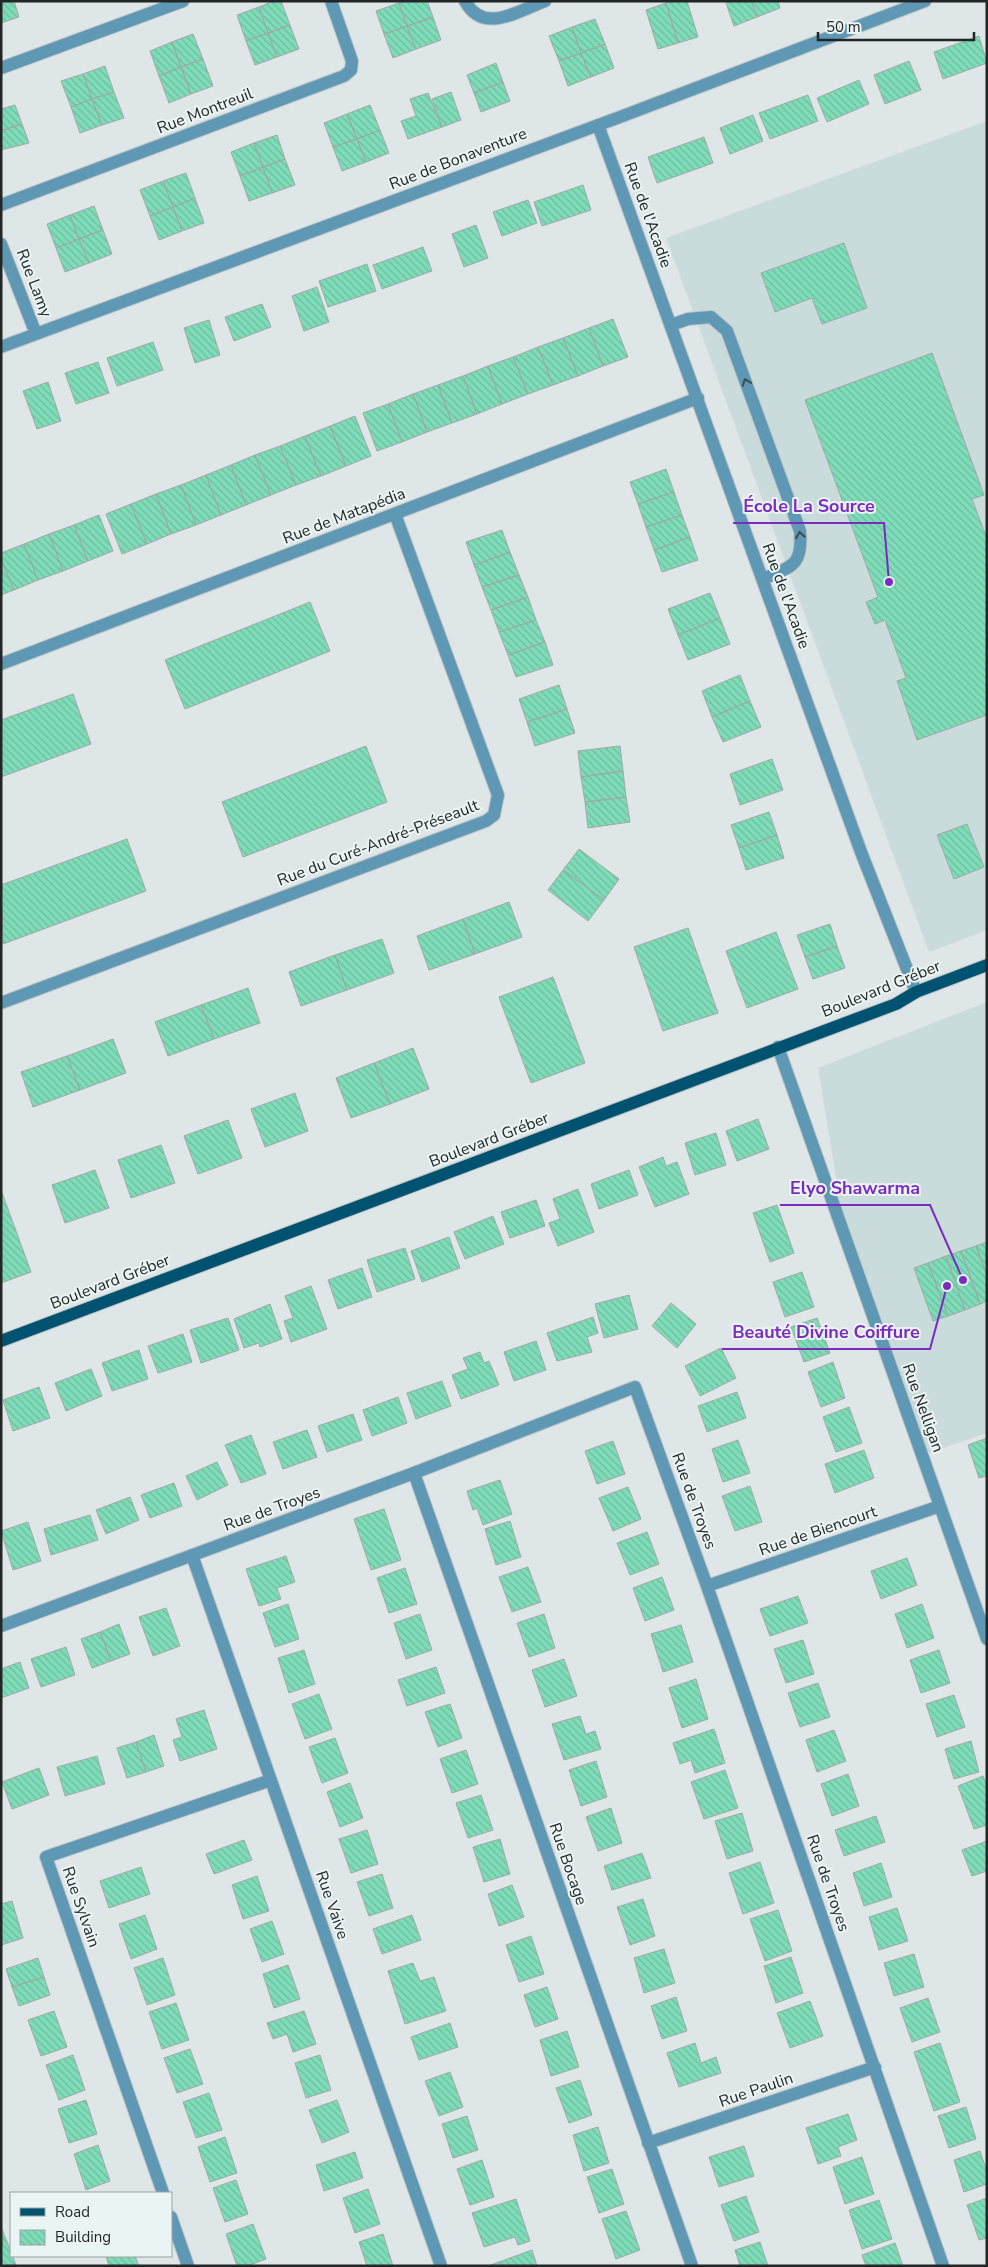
<svg xmlns="http://www.w3.org/2000/svg" width="988" height="2267" font-family="'Nunito Sans',sans-serif">
	<defs>
		<pattern id="building-back-hatch" width="6" height="6" patternUnits="userSpaceOnUse" patternTransform="scale(1.25)"><rect width="6" height="6" fill="#7edcb9"/><path d="M-1 5l2 2M0 0l6 6M5-1l2 2" fill="none" stroke="#6dbd9f"/></pattern>
	</defs>
	<rect width="100%" height="100%" fill="#dee6e7"/>
	<path fill="#cadbdc" d="M987 121V930L929 952 666 238Z
		M987 1002V1433L922 1455 847 1244 818 1068Z"/>
	<path fill="url(#building-back-hatch)" stroke="#a1a8a5" d="M1 1H14L19 17 1 23Z
		M274 1H281L290 25 268 33 259 7Z
		M402 1H427L433 17 407 26 399 3Z
		M672 1H687L698 37 678 43 666 3Z
		M732 1H751L757 17 734 26 726 3Z
		M751 1H778L780 8 757 17Z
		M399 3 407 26 384 34 376 11Z
		M666 3 678 43 658 49 646 10Z
		M259 7 268 33 246 41 237 15Z
		M433 17 441 40 416 49 407 26Z
		M595 19 605 44 581 53 572 27Z
		M290 25 299 49 277 57 268 33Z
		M407 26 416 49 393 58 384 34Z
		M572 27 581 53 559 61 549 36Z
		M268 33 277 57 255 65 246 41Z
		M193 34 203 59 181 67 172 42Z
		M979 36 987 63 943 79 934 52Z
		M172 42 181 67 159 76 150 51Z
		M605 44 614 68 591 77 581 53Z
		M581 53 591 77 568 86 559 61Z
		M203 59 213 86 191 94 181 67Z
		M909 61 921 90 885 104 874 75Z
		M496 63 503 82 474 93 467 75Z
		M105 66 114 92 92 99 83 74Z
		M181 67 191 94 169 103 159 76Z
		M83 74 92 99 71 107 61 81Z
		M859 80 869 104 827 122 817 98Z
		M503 82 510 101 481 112 474 93Z
		M114 92 124 118 102 125 92 99Z
		M451 92 461 120 442 127 432 99Z
		M428 93 442 127 408 139 401 121 416 116 410 99Z
		M808 95 818 121 770 139 759 113Z
		M92 99 102 125 80 133 71 107Z
		M15 105 22 124 1 131V109Z
		M370 105 380 130 357 139 347 114Z
		M347 114 357 139 333 147 324 123Z
		M753 115 763 141 730 154 720 128Z
		M22 124 29 143 1 150V131Z
		M380 130 389 153 366 162 357 139Z
		M277 135 285 159 263 167 254 143Z
		M704 137 713 163 657 183 648 157Z
		M357 139 366 162 342 171 333 147Z
		M254 143 263 167 240 176 231 152Z
		M285 159 295 185 272 193 263 167Z
		M263 167 272 193 249 201 240 176Z
		M186 173 195 198 173 207 163 181Z
		M163 181 173 207 150 216 140 190Z
		M583 185 591 210 542 226 534 202Z
		M195 198 204 223 182 231 173 207Z
		M528 200 537 223 502 236 493 212Z
		M94 206 103 230 79 239 70 215Z
		M173 207 182 231 159 240 150 216Z
		M70 215 79 239 56 248 47 224Z
		M476 225 488 258 464 267 452 234Z
		M103 230 112 254 89 263 79 239Z
		M79 239 89 263 65 272 56 248Z
		M844 243 867 308 822 324 812 298 775 312 761 273Z
		M423 247 432 271 382 289 373 265Z
		M367 264 376 291 328 307 319 281Z
		M317 287 329 322 304 331 292 296Z
		M262 304 271 327 234 341 225 317Z
		M613 319 628 357 603 366 589 328Z
		M209 320 220 355 195 363 184 328Z
		M589 328 603 366 578 376 563 338Z
		M563 338 578 376 553 385 538 347Z
		M153 342 163 370 117 386 107 358Z
		M538 347 553 385 528 394 513 357Z
		M932 353 984 495 972 499 987 539V715L917 740 897 681 906 678 885 620 875 624 866 602 878 597 805 400Z
		M513 357 528 394 502 404 488 366Z
		M98 362 109 393 76 404 65 373Z
		M488 366 502 404 477 414 463 376Z
		M463 376 477 414 452 423 438 385Z
		M48 382 61 421 37 429 23 391Z
		M438 385 452 423 427 432 413 394Z
		M413 394 427 432 402 442 388 404Z
		M388 404 402 442 377 451 363 413Z
		M355 416 371 456 346 466 330 426Z
		M330 426 346 466 321 476 305 436Z
		M305 436 321 476 296 485 280 446Z
		M280 446 296 485 271 495 255 455Z
		M255 455 271 495 246 505 231 465Z
		M231 465 246 505 221 515 206 475Z
		M666 469 674 492 638 504 630 482Z
		M206 475 221 515 196 525 181 485Z
		M181 485 196 525 171 534 156 494Z
		M674 492 682 515 646 527 638 504Z
		M156 494 171 534 147 544 131 504Z
		M131 504 147 544 122 554 106 514Z
		M99 515 113 551 88 561 74 525Z
		M682 515 690 537 654 550 646 527Z
		M74 525 88 561 63 571 49 534Z
		M502 530 510 552 474 565 466 542Z
		M49 534 63 571 38 580 24 544Z
		M690 537 698 560 662 572 654 550Z
		M24 544 38 580 14 590 1 559V553Z
		M510 552 519 575 482 587 474 565Z
		M1 559 14 590 1 595Z
		M519 575 528 597 491 610 482 587Z
		M710 593 720 618 678 635 668 609Z
		M528 597 536 620 499 632 491 610Z
		M310 602 330 651 185 709 165 660Z
		M720 618 730 644 688 660 678 635Z
		M536 620 545 642 508 655 499 632Z
		M545 642 553 665 516 677 508 655Z
		M740 675 750 701 712 717 702 691Z
		M559 685 567 709 527 722 519 699Z
		M73 694 91 744 1 777V720Z
		M750 701 761 727 723 742 712 717Z
		M567 709 575 733 535 746 527 722Z
		M366 746 387 802 243 857 222 802Z
		M620 746 623 771 581 777 578 751Z
		M772 759 783 790 740 805 730 774Z
		M623 771 626 797 585 802 581 777Z
		M626 797 630 822 588 828 585 802Z
		M769 812 777 835 739 848 731 825Z
		M967 824 984 867 954 879 937 835Z
		M777 835 784 858 746 870 739 848Z
		M127 839 146 891 3 944 1 885Z
		M579 849 619 879 604 900 563 870Z
		M563 870 604 900 588 921 548 890Z
		M509 902 522 937 475 954 463 919Z
		M463 919 475 954 429 970 417 936Z
		M830 924 837 946 805 957 797 935Z
		M688 928 718 1013 663 1031 634 947Z
		M776 932 798 989 747 1008 726 951Z
		M382 939 394 973 347 990 335 955Z
		M837 946 845 968 813 979 805 957Z
		M335 955 347 990 301 1006 289 972Z
		M553 977 585 1063 531 1083 499 997Z
		M248 988 260 1023 214 1039 201 1005Z
		M201 1005 214 1039 168 1056 155 1022Z
		M113 1039 126 1073 80 1090 67 1056Z
		M413 1048 429 1089 390 1104 374 1063Z
		M67 1056 80 1090 33 1107 21 1072Z
		M374 1063 390 1104 351 1118 336 1078Z
		M295 1093 308 1131 265 1147 251 1109Z
		M758 1119 769 1149 737 1161 726 1131Z
		M228 1120 242 1158 198 1174 184 1136Z
		M716 1133 726 1165 695 1175 685 1143Z
		M161 1145 175 1183 131 1198 118 1160Z
		M663 1157 666 1166 677 1162 689 1194 655 1207 639 1167Z
		M95 1170 109 1208 65 1223 52 1185Z
		M629 1170 638 1195 599 1209 591 1184Z
		M578 1189 594 1232 558 1246 549 1223 560 1219 553 1199Z
		M1 1190 31 1272 1 1283Z
		M536 1200 545 1226 510 1238 501 1212Z
		M777 1205 794 1253 770 1262 753 1213Z
		M493 1216 504 1244 465 1259 454 1232Z
		M449 1237 460 1268 422 1282 411 1251Z
		M987 1242V1276L976 1246Z
		M976 1246 987 1276V1301L980 1304 961 1251Z
		M405 1248 415 1279 377 1292 367 1260Z
		M961 1251 980 1304 965 1310 946 1256Z
		M946 1256 965 1310 948 1316 928 1263Z
		M928 1263 948 1316 933 1321 914 1268Z
		M362 1268 372 1297 338 1309 328 1280Z
		M802 1272 814 1307 785 1317 773 1282Z
		M311 1286 327 1329 291 1342 284 1321 293 1318 285 1296Z
		M629 1295 638 1329 604 1338 595 1304Z
		M671 1303 696 1324 677 1348 652 1326Z
		M270 1304 282 1339 260 1347 259 1343 244 1348 234 1319Z
		M593 1317 598 1333 587 1337 592 1352 557 1361 547 1333Z
		M228 1318 239 1350 201 1363 190 1330Z
		M817 1318 830 1353 804 1362 791 1327Z
		M183 1334 192 1362 158 1373 148 1346Z
		M536 1341 546 1370 514 1381 504 1352Z
		M721 1348 736 1378 700 1396 685 1366Z
		M139 1350 148 1379 112 1391 102 1363Z
		M480 1352 484 1363 489 1361 499 1385 461 1399 452 1375 468 1369 463 1358Z
		M833 1362 845 1398 821 1407 808 1372Z
		M91 1369 102 1396 66 1411 55 1383Z
		M442 1381 451 1406 416 1419 407 1393Z
		M39 1387 50 1418 13 1431 3 1400Z
		M737 1392 746 1418 707 1432 698 1406Z
		M398 1397 407 1423 372 1436 363 1410Z
		M849 1407 862 1443 836 1452 823 1417Z
		M353 1414 362 1440 327 1452 318 1426Z
		M307 1430 317 1457 283 1469 273 1442Z
		M251 1435 266 1474 241 1483 225 1445Z
		M987 1438V1476L979 1478 968 1445Z
		M738 1440 750 1473 723 1482 712 1449Z
		M613 1441 625 1474 597 1484 585 1451Z
		M864 1450 874 1478 835 1493 825 1464Z
		M217 1462 228 1485 197 1500 186 1476Z
		M500 1480 512 1514 483 1525 477 1508 473 1510 467 1491Z
		M174 1483 182 1506 150 1518 141 1495Z
		M750 1486 762 1522 735 1531 722 1496Z
		M628 1487 641 1519 613 1531 599 1498Z
		M130 1497 139 1520 106 1534 96 1510Z
		M384 1509 401 1560 371 1570 354 1519Z
		M90 1515 98 1540 51 1555 44 1529Z
		M510 1521 521 1557 496 1565 485 1529Z
		M28 1522 41 1561 13 1570 1 1531Z
		M647 1532 659 1564 630 1575 617 1543Z
		M286 1556 295 1582 277 1588 281 1599 259 1606 246 1569Z
		M907 1558 917 1585 881 1599 871 1571Z
		M528 1567 541 1602 512 1612 499 1577Z
		M405 1568 417 1604 389 1613 377 1578Z
		M662 1577 674 1610 645 1621 633 1588Z
		M798 1596 808 1623 770 1636 760 1609Z
		M288 1604 299 1639 275 1647 263 1613Z
		M922 1604 934 1638 907 1648 895 1614Z
		M166 1608 180 1646 153 1656 139 1617Z
		M420 1614 432 1650 406 1659 394 1623Z
		M544 1614 555 1648 529 1657 517 1623Z
		M119 1624 130 1654 111 1661 100 1632Z
		M681 1625 693 1662 663 1672 651 1634Z
		M100 1632 111 1661 92 1668 81 1639Z
		M803 1640 814 1674 786 1683 774 1649Z
		M66 1647 75 1675 41 1687 31 1659Z
		M304 1650 315 1684 289 1693 278 1658Z
		M939 1650 950 1683 921 1693 910 1660Z
		M564 1659 577 1696 545 1707 532 1670Z
		M20 1662 29 1688 1 1698V1669Z
		M436 1667 445 1693 407 1706 398 1680Z
		M696 1679 708 1719 682 1728 669 1688Z
		M818 1683 830 1717 800 1727 788 1693Z
		M319 1694 332 1729 305 1739 292 1704Z
		M954 1695 965 1727 937 1737 926 1704Z
		M450 1704 462 1738 438 1747 425 1712Z
		M204 1710 217 1749 180 1761 173 1740 182 1737 176 1719Z
		M580 1716 586 1734 595 1731 601 1749 564 1760 552 1724Z
		M714 1729 725 1763 695 1773 691 1760 680 1764 673 1743Z
		M834 1730 846 1761 817 1772 806 1740Z
		M154 1735 164 1766 146 1772 136 1742Z
		M335 1738 348 1773 322 1783 309 1747Z
		M971 1741 979 1772 954 1779 945 1749Z
		M136 1742 146 1772 127 1778 117 1748Z
		M466 1750 478 1784 452 1793 440 1759Z
		M97 1756 105 1784 65 1796 57 1767Z
		M596 1761 607 1797 581 1806 569 1770Z
		M39 1768 49 1795 12 1809 2 1782Z
		M725 1770 738 1808 704 1819 691 1782Z
		M848 1774 859 1806 832 1816 821 1784Z
		M983 1776 987 1786V1825L974 1829 958 1786Z
		M350 1783 363 1818 340 1827 327 1792Z
		M481 1795 493 1830 468 1838 456 1803Z
		M611 1808 622 1843 598 1851 586 1817Z
		M742 1813 753 1851 727 1859 715 1821Z
		M876 1816 885 1842 844 1856 835 1830Z
		M367 1830 378 1864 351 1873 339 1839Z
		M500 1839 510 1874 484 1882 473 1847Z
		M244 1840 252 1860 214 1874 206 1854Z
		M987 1841V1871L972 1876 962 1850Z
		M642 1853 651 1878 612 1890 604 1866Z
		M760 1862 774 1903 743 1914 729 1873Z
		M881 1863 892 1897 864 1906 853 1873Z
		M141 1867 150 1894 109 1908 100 1881Z
		M382 1874 393 1908 369 1916 357 1882Z
		M257 1876 269 1911 243 1919 232 1885Z
		M512 1885 524 1917 499 1926 488 1894Z
		M643 1899 655 1936 630 1945 617 1907Z
		M12 1901 23 1938 1 1945V1904Z
		M897 1908 908 1941 879 1950 869 1917Z
		M778 1910 792 1951 765 1961 750 1919Z
		M145 1915 157 1949 131 1959 119 1924Z
		M412 1915 421 1940 382 1954 373 1929Z
		M272 1921 284 1954 262 1962 250 1929Z
		M531 1936 544 1974 519 1982 506 1945Z
		M664 1949 675 1983 644 1993 634 1958Z
		M914 1954 924 1987 894 1996 884 1963Z
		M791 1957 803 1993 776 2003 764 1966Z
		M38 1958 44 1977 12 1987 6 1969Z
		M163 1958 175 1995 147 2005 134 1968Z
		M413 1963 420 1981 434 1977 446 2011 405 2024 388 1971Z
		M288 1965 300 1999 274 2008 263 1974Z
		M44 1977 50 1995 19 2006 12 1987Z
		M547 1987 558 2019 535 2027 524 1995Z
		M676 1997 687 2031 662 2039 651 2006Z
		M928 1998 940 2032 912 2042 900 2008Z
		M810 2001 823 2036 790 2048 777 2013Z
		M176 2003 189 2040 162 2049 149 2012Z
		M54 2011 67 2047 41 2056 28 2020Z
		M304 2011 316 2044 293 2052 287 2034 273 2039 267 2023Z
		M450 2023 458 2047 419 2060 411 2037Z
		M567 2031 579 2067 551 2076 540 2040Z
		M695 2043 701 2063 716 2057 721 2073 679 2087 667 2053Z
		M940 2043 960 2102 934 2111 914 2052Z
		M190 2049 203 2084 177 2093 164 2058Z
		M73 2055 85 2090 59 2100 46 2065Z
		M320 2055 331 2090 306 2098 295 2063Z
		M450 2072 463 2107 439 2116 425 2081Z
		M580 2080 592 2115 569 2123 556 2088Z
		M209 2093 222 2130 196 2138 183 2102Z
		M86 2100 97 2134 69 2143 58 2109Z
		M337 2100 349 2132 322 2143 309 2110Z
		M966 2107 976 2139 949 2148 938 2116Z
		M848 2114 857 2140 838 2147 841 2156 818 2164 806 2128Z
		M467 2116 478 2150 453 2158 442 2124Z
		M598 2127 609 2163 584 2171 573 2135Z
		M225 2137 237 2173 210 2182 198 2147Z
		M98 2145 110 2181 86 2190 74 2154Z
		M744 2146 754 2176 719 2187 709 2157Z
		M980 2151 987 2172V2184L964 2192 954 2160Z
		M355 2152 363 2178 324 2191 316 2165Z
		M862 2157 874 2194 845 2204 833 2167Z
		M482 2160 494 2197 470 2205 457 2169Z
		M612 2169 624 2204 599 2213 587 2177Z
		M236 2180 248 2214 225 2222 213 2188Z
		M368 2189 380 2224 355 2233 343 2198Z
		M746 2196 759 2232 734 2241 721 2205Z
		M987 2198V2238L979 2240 967 2205Z
		M516 2199 530 2241 518 2245 515 2237 484 2247 472 2213Z
		M879 2200 892 2239 862 2249 849 2210Z
		M626 2211 640 2250 616 2259 602 2219Z
		M253 2224 266 2259 247 2266H237L226 2234Z
		M1 2229H2L16 2265 1 2266Z
		M383 2234 393 2266H367L359 2242Z
		M760 2242 768 2266H740L735 2250Z
		M895 2243 903 2266H866L862 2255Z
		M532 2250 537 2266H488Z
		M106 2256H135L139 2266H109Z"/>
	<g fill="none" stroke-linecap="round" stroke-linejoin="round">
		<defs>
			<path id="minor" d="M465 1C483 35 518 11 545 1
				M1 68 183 1
				M598 125 861 852 916 992
				M1 205 344 76 351 70 352 61 331 1
				M1 244 36 334
				M671 325 688 319 711 317 727 331 800 531C803 566 792 566 763 579
				M1 347 620 117 925 1
				M1 664 698 398
				M1 1003 486 821 494 815 498 795 395 514
				M778 1047 987 1639
				M414 1473 692 2266
				M192 1555 441 2266
				M707 1586 940 1506
				M1 1626 414 1473 635 1387 707 1586 943 2266
				M648 2143 875 2067
				M163 2193 46 1857 271 1780
				M171 2217 188 2266"/>
			<path id="major" d="M1 1341 896 1004 916 992 987 965"/>
		</defs>
		<use href="#minor" stroke="#bcc3c4" stroke-width="14"/>
		<use href="#major" stroke="#bcc3c4" stroke-width="14"/>
		<use href="#minor" stroke="#5e98b4" stroke-width="12"/>
		<use href="#major" stroke="#005370" stroke-width="12"/>
	</g>
	<defs><path id="oneway-chevron" d="M-2-3.5L2.5 0L-2 3.5" fill="none" stroke-width="1.6" stroke-linecap="round" stroke-linejoin="round" transform="scale(1.25)"/></defs>
	<g stroke="#384e58">
		<use href="#oneway-chevron" transform="translate(746 382) rotate(-110)"/>
		<use href="#oneway-chevron" transform="translate(800 535) rotate(-99)"/>
	</g>
	<g text-anchor="middle" dominant-baseline="central" stroke-width="4" stroke-linejoin="round" paint-order="stroke">
		<g font-size="16" fill="#232626" stroke="#ebf4f4">
			<text transform="translate(205 111) rotate(-21)">Rue Montreuil</text>
			<text transform="translate(458 159) rotate(-21)">Rue de Bonaventure</text>
			<text transform="translate(648 215) rotate(70)">Rue de l'Acadie</text>
			<text transform="translate(34 283) rotate(69)">Rue Lamy</text>
			<text transform="translate(344 516) rotate(-21)">Rue de Matapédia</text>
			<text transform="translate(786 596) rotate(70)">Rue de l'Acadie</text>
			<text transform="translate(378 843) rotate(-21)">Rue du Curé-André-Préseault</text>
			<text transform="translate(881 989) rotate(-22)">Boulevard Gréber</text>
			<text transform="translate(489 1140) rotate(-21)">Boulevard Gréber</text>
			<text transform="translate(110 1282) rotate(-21)">Boulevard Gréber</text>
			<text transform="translate(923 1408) rotate(70)">Rue Nelligan</text>
			<text transform="translate(694 1501) rotate(70)">Rue de Troyes</text>
			<text transform="translate(272 1509) rotate(-20)">Rue de Troyes</text>
			<text transform="translate(818 1531) rotate(-19)">Rue de Biencourt</text>
			<text transform="translate(568 1864) rotate(71)">Rue Bocage</text>
			<text transform="translate(828 1883) rotate(71)">Rue de Troyes</text>
			<text transform="translate(332 1905) rotate(71)">Rue Vaive</text>
			<text transform="translate(81 1907) rotate(71)">Rue Sylvain</text>
			<text transform="translate(756 2090) rotate(-19)">Rue Paulin</text>
		</g>
	</g>
	<path fill="none" stroke="#7b2cbf" stroke-width="2" d="M889 582L884 523H733M963 1280L930 1205H780M947 1286L930 1349H722"/>
	<g fill="#7b2cbf" stroke="#ebf4f4" stroke-width="2">
		<circle cx="889" cy="582" r="5"/>
		<circle cx="963" cy="1280" r="5"/>
		<circle cx="947" cy="1286" r="5"/>
	</g>
	<g font-size="18" text-anchor="middle" font-weight="bold" fill="#7b2cbf" stroke="#ebf4f4" stroke-width="4" stroke-linejoin="round" paint-order="stroke">
		<text x="809" y="512">École La Source</text>
		<text x="855" y="1194">Elyo Shawarma</text>
		<text x="826" y="1338">Beauté Divine Coiffure</text>
	</g>
	<rect width="988" height="2267" fill="none" stroke="#232626" stroke-width="5"/>
	<rect x="10" y="2192" width="162" height="65" fill="#ebf4f4" stroke="#9ba2a2"/>
	<rect x="20" y="2208" width="25" height="8" fill="#005370" stroke="#9ba2a2"/>
	<text x="55" y="2217" font-size="15" fill="#232626">Road</text>
	<rect x="20" y="2230" width="25" height="15" fill="url(#building-back-hatch)" stroke="#9ba2a2"/>
	<text x="55" y="2242" font-size="15" fill="#232626">Building</text>
	<path d="M818 32v8h156v-8" fill="none" stroke="#232626" stroke-width="2.5"/>
	<text x="826" y="32" font-size="15" fill="#232626" stroke="#ebf4f4" stroke-width="4" paint-order="stroke">50 m</text>
</svg>
